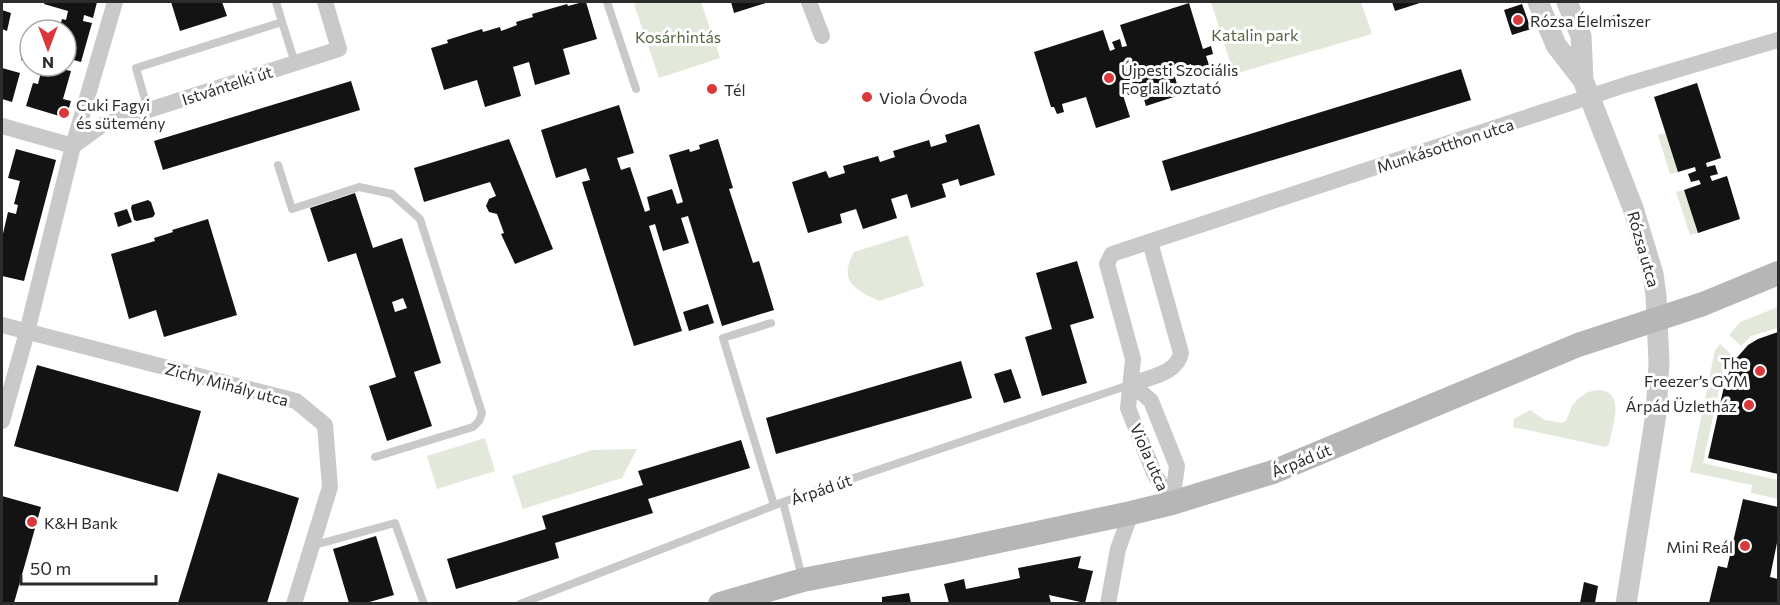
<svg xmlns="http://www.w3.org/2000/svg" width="1780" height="605" font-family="Commissioner,sans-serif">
	<rect width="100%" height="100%" fill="#fff"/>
	<path fill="#e2e9db" d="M642 2H701L720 58 659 78 634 4Z
		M1211 2H1361L1372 34 1234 74Z
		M1666 133 1678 172 1670 174 1658 135Z
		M1684 190 1698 233 1690 235 1676 192Z
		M908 235 924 286 879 301C854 289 838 281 854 252Z
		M1778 307V328L1751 336 1741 346 1729 335 1740 322Z
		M1720 344 1732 355 1725 362 1703 463 1778 480V499L1751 493 1752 485 1690 472 1715 350Z
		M1598 390C1627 391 1612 426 1609 444L1606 447 1513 427 1514 419 1530 410 1545 420 1562 423 1566 421 1572 406 1579 398 1588 392Z
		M485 438 495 471 437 489 427 456Z
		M637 449 622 478 523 509 512 476 592 450Z"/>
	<path fill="#131313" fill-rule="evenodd" d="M45 2H97L93 18 84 15 83 21 92 23 81 62 66 58V30H59L62 19 66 20 68 11 44 4Z
		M171 2H222L227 16 180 31Z
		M583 2H586L597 39 563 49 570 74 535 85 529 62 513 67 521 96 485 107 477 80 444 90 431 48 448 43 447 40 482 29 483 32 500 27 501 31 517 25 516 22 533 17 532 14 567 4 568 6Z
		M731 2H769L734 13Z
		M1392 2H1423L1395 11Z
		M1189 3 1203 49 1211 46 1213 54 1206 56 1210 68 1194 73 1191 64 1173 70 1180 95 1146 106 1139 83 1133 85 1136 92 1128 95 1126 87 1121 89 1130 117 1096 128 1086 97 1062 104 1064 112 1057 114 1054 107H1051L1034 52 1103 30 1110 51 1115 49 1112 42 1120 39 1122 47 1127 46 1120 25Z
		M1522 4 1531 29 1512 35 1504 10Z
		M2 10 11 13 7 31 2 29Z
		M1619 13 1624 25 1613 30 1608 18Z
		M26 41 30 42 28 62 21 60Z
		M50 66H67L66 70 71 71 63 99 71 101 66 118 26 106 33 83 38 84 42 68 49 70Z
		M2 68 20 73 12 102 2 99Z
		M1461 69 1471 100 1171 191 1162 161Z
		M351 81 360 110 163 170 154 141Z
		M1697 83 1721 158 1706 163 1707 167 1715 165 1718 174 1710 176 1712 181 1727 176 1740 219 1698 233 1684 190 1701 184 1699 180 1691 182 1688 174 1696 171 1695 167 1678 172 1654 97Z
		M619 105 634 153 617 158 621 170 630 167 645 212 650 210 647 197 672 189 677 204 683 202 669 155 689 149 690 152 700 149 699 145 718 139 733 188 729 189 753 263 759 261 774 310 722 326 688 216 681 218 689 243 663 251 655 224 649 226 682 331 634 346 582 182 590 180 586 168 556 178 541 130Z
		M979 124 995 175 960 186 958 179 942 184 946 197 911 208 907 194 891 199 897 218 863 229 856 209 840 214 842 223 808 233 792 182 826 171 829 178 845 173 843 166 878 156 880 162 895 157 893 151 929 140 931 147 947 142 945 135Z
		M509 139 553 249 515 264 501 234 504 233 497 214 489 212 486 206 489 199 496 196 490 182 424 202 414 168Z
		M16 149 56 160 24 281 2 276V238L8 212 16 214 18 205 14 204 20 181 8 178Z
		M355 193 373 248 402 238 441 363 414 372 432 426 387 441 369 386 396 377 356 253 328 262 310 208ZM403 298 407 308 395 312 392 302Z
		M148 200 151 202 155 214 153 217 137 221 134 220 131 208 132 205Z
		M127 209 132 222 118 227 114 213Z
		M208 219 237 315 164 337 156 310 129 319 111 254 155 241 154 238 173 232 172 230Z
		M1077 261 1094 318 1070 325 1087 383 1042 396 1025 337 1052 329 1036 273Z
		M708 304 714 323 689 331 683 312Z
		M1778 332V474L1708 458 1725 382 1734 361 1748 345 1758 339Z
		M961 361 972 398 776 454 766 418Z
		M37 365 201 411 178 492 14 446Z
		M1011 369 1021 398 1004 403 994 374Z
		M741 440 750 468 648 499 653 513 555 543 559 558 456 589 447 559 546 529 542 516 643 485 638 471Z
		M218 473 299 498 267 603H178Z
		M2 496 41 507 14 603H2Z
		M1743 499 1778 507V538L1770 577 1778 579 1777 603H1709L1718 566 1727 568Z
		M376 536 394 595 366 603H349L333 549Z
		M1081 556 1078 568 1093 571 1085 603 1049 595 1051 603H949L944 584 964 579 966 589 1020 578 1018 568Z
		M1584 582 1598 586 1595 603H1580Z
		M909 593 911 603H882V597Z"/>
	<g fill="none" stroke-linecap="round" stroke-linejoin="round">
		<path stroke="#c9c9c9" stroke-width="8" d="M607 2 636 89
			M282 22 295 63
			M148 110 136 68 282 22 276 2
			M278 165 292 209 359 187 392 194 420 219 482 413 479 421 473 427 375 457
			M771 323 723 338 774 505
			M783 502 802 577
			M311 546 395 523 424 604
			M520 604 783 502 1132 384"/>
		<path stroke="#c9c9c9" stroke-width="16" d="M809 2 822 36
			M2 126 73 146
			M73 146 102 125 339 49 325 2
			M2 325 296 401 325 425 330 487 294 604
			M1132 384C1149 377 1177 374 1181 353L1150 242
			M1132 384 1151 401 1177 466 1172 503
			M2 421 27 332 73 146 115 2
			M1172 503 1154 473 1128 408 1133 359 1107 264 1112 254 1625 85 1778 40
			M1108 604 1118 549 1131 513"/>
		<path stroke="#c9c9c9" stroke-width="21" d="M1538 2 1556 45 1583 80 1633 208 1653 274 1656 296 1659 363 1656 414 1626 604
			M1567 2 1581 36 1583 80"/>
		<path stroke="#b6b6b6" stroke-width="24" d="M720 604 803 580 952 551 1131 513 1172 503 1273 472 1578 345 1703 304 1778 273"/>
	</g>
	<g fill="#d9393c" stroke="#fff" stroke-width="2">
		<circle cx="1518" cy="20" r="6"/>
		<circle cx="1109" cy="78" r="6"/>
		<circle cx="712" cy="89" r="6"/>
		<circle cx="867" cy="97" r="6"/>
		<circle cx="64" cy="113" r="6"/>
		<circle cx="1760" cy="371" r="6"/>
		<circle cx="1749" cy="405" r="6"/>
		<circle cx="32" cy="522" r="6"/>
		<circle cx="1745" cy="546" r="6"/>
	</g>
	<g text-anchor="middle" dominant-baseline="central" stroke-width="6" stroke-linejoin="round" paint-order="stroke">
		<g font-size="16" fill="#2c2c2c" stroke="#fff" text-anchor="start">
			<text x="1530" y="20">Rózsa Élelmiszer</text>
			<text x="1121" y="69">Újpesti Szociális<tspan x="1121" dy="18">Foglalkoztató</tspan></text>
			<text x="724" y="89">Tél</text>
			<text x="879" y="97">Viola Óvoda</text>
			<text x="76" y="104">Cuki Fagyi<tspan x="76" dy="18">és sütemény</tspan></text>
			<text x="1748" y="362" text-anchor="end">The<tspan x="1748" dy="18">Freezer’s GYM</tspan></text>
			<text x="1737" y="405" text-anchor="end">Árpád Üzletház</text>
			<text x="44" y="522">K&amp;H Bank</text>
			<text x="1733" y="546" text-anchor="end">Mini Reál</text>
		</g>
		<g font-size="16" fill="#4d653d" stroke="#fff">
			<text x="1255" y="34">Katalin park</text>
			<text x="678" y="36">Kosárhintás</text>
		</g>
		<g font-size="16" fill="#2c2c2c" stroke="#fff">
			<text transform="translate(227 85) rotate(-18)">Istvántelki út</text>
			<text transform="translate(1445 145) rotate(-18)">Munkásotthon utca</text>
			<text transform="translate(1644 249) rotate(74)">Rózsa utca</text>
			<text transform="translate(227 384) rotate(15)">Zichy Mihály utca</text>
			<text transform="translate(1150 457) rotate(66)">Viola utca</text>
			<text transform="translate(1301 460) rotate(-22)">Árpád út</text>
			<text transform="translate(821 489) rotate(-19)">Árpád út</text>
		</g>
	</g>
	<rect width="1780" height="605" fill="none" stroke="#2c2c2c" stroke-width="6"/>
	<g transform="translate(48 48) rotate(180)"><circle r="28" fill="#ffffff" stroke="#ababab" stroke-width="1.5"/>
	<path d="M0-4.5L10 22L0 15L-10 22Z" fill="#d9393c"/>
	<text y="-9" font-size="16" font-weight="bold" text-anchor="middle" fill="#2c2c2c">N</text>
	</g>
	<path d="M21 575v9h135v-9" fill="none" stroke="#2c2c2c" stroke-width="3"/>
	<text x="30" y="575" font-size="18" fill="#2c2c2c" stroke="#ffffff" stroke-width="4.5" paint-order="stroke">50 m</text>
</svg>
